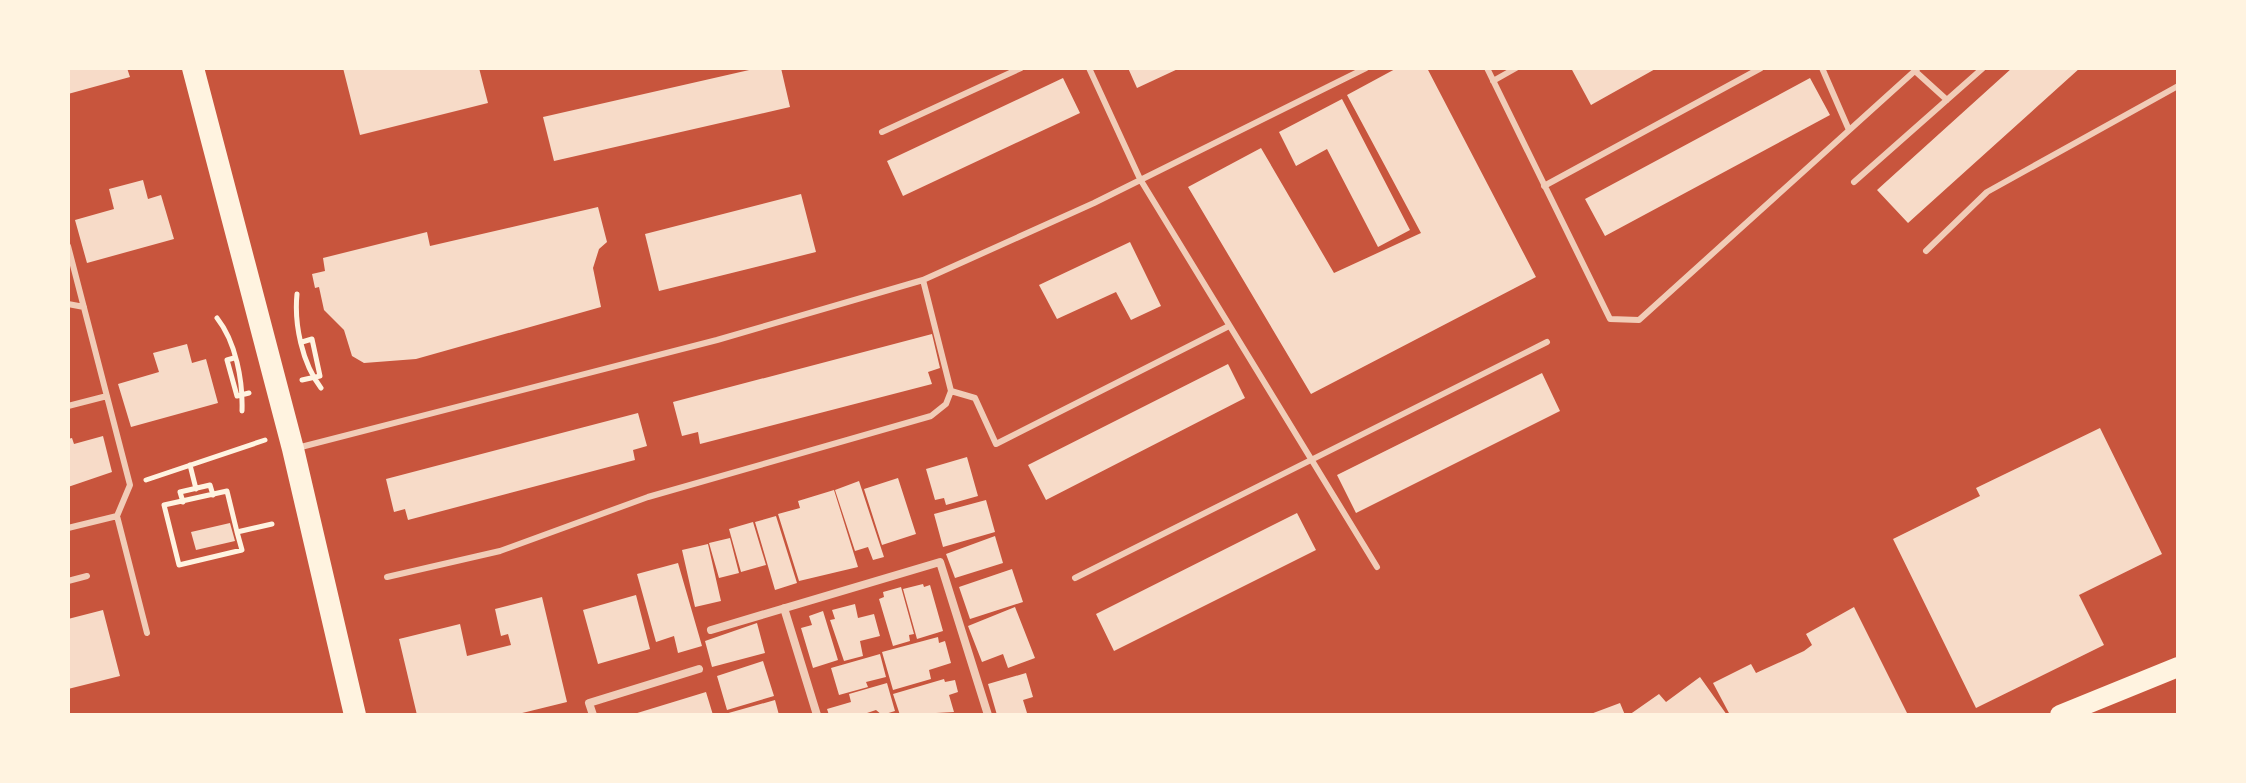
<svg xmlns="http://www.w3.org/2000/svg" width="2246" height="783" font-family="'IBM Plex Sans',sans-serif">
	<rect width="100%" height="100%" fill="#c8553d"/>
	<path fill="#f7dbc8" d="M68 68H127L130 77 68 94Z
		M343 68H479L488 103 360 135Z
		M758 68H781L790 107 554 161 543 117Z
		M1128 68H1180L1137 88Z
		M1397 68H1427L1536 277 1311 394 1188 187 1261 148 1334 273 1421 233 1347 95Z
		M1571 68H1657L1591 105Z
		M2012 68H2080L1908 223 1877 190Z
		M1063 78 1080 113 903 196 887 161Z
		M1810 78 1830 115 1605 236 1585 199Z
		M1342 99 1410 230 1378 247 1327 149 1296 166 1279 132Z
		M143 180 148 199 161 195 174 239 87 263 75 220 114 209 109 189Z
		M801 194 816 252 659 291 645 234Z
		M598 207 607 242 599 249 593 268 601 307 416 359 364 363 352 356 344 330 324 310 319 287 315 288 312 274 325 271 323 258 427 232 430 246Z
		M1130 242 1161 306 1131 320 1116 292 1057 319 1039 285Z
		M932 334 940 368 928 372 932 384 700 444 698 432 682 436 673 402Z
		M187 344 192 363 206 359 218 403 131 427 118 384 159 372 153 353Z
		M1228 364 1245 398 1046 500 1028 465Z
		M1542 373 1560 411 1356 513 1337 475Z
		M638 413 647 446 633 450 635 460 408 520 405 509 394 512 386 479Z
		M2100 428 2162 554 2079 595 2104 645 1976 708 1893 539 1980 496 1976 488Z
		M103 436 112 472 68 487V439L72 438 74 444Z
		M967 457 978 496 946 505 944 498 935 500 926 469Z
		M898 478 916 534 882 545 864 489Z
		M859 481 884 557 873 560 868 547 855 551 835 490Z
		M834 490 858 567 799 581 778 514 800 508 798 501Z
		M986 500 995 532 943 547 934 514Z
		M1297 513 1316 550 1114 651 1096 614Z
		M776 516 797 583 775 590 755 522Z
		M753 522 766 565 741 572 729 529Z
		M230 523 235 541 196 550 191 532Z
		M995 536 1003 563 955 578 946 554Z
		M730 538 739 573 719 578 709 543Z
		M708 544 721 601 695 607 682 550Z
		M678 563 702 646 678 653 674 636 656 642 637 574Z
		M1012 569 1023 602 970 619 959 587Z
		M923 584 924 587 930 585 943 631 917 639 903 589Z
		M901 587 914 634 909 635 910 641 893 646 879 599 884 597 883 592Z
		M636 595 650 649 598 664 583 610Z
		M542 597 567 702 514 715H417L399 639 460 624 467 656 511 645 508 634 501 636 495 609Z
		M855 604 858 618 874 614 880 636 860 641 863 656 844 661 830 620 835 619 832 610Z
		M1015 607 1035 658 1008 668 1003 654 982 662 968 626Z
		M1854 607 1908 715H1730L1713 683 1751 664 1756 673 1804 651 1812 645 1806 634Z
		M103 610 120 676 68 689V619Z
		M823 611 838 660 813 668 801 628 812 625 809 616Z
		M757 623 765 653 712 667 705 641Z
		M938 637 939 643 945 641 951 663 929 670 931 679 893 690 882 652Z
		M880 654 886 677 866 682 868 687 839 695 831 668Z
		M763 661 774 696 727 710 717 676Z
		M1026 673 1033 697 1023 700 1027 713 997 715 988 684Z
		M1700 677 1727 715H1629L1659 694 1666 702Z
		M944 679 945 682 955 680 958 692 949 695 954 712 900 715 893 694Z
		M887 683 895 711 882 715 876 710 861 715H829L827 709 851 702 849 694Z
		M706 692 713 715H634V714Z
		M775 700 779 715H725V714Z
		M1620 703 1625 715H1588Z"/>
	<g fill="none" stroke-linecap="round" stroke-linejoin="round">
		<path stroke="#fff3e0" stroke-width="5" d="M297 294C294 324 302 363 321 388
			M217 318C236 342 243 381 242 411
			M302 342 312 339 320 376 302 380
			M234 358 227 360 237 396 249 393
			M190 465 196 489
			M146 480 265 440
			M183 502 180 492 210 485 213 495
			M237 532 227 491 164 505 179 565 242 550 237 532 272 524"/>
		<path stroke="#f1ccb7" stroke-width="6" d="M1089 68 1140 179 1377 567
			M1487 68 1610 319 1639 320 1918 68
			M1822 68 1849 130
			M1915 71 1947 100
			M1493 81 1516 68
			M882 132 1021 68
			M1854 182 1983 68
			M1544 186 1761 68
			M68 246 130 485 117 516 68 528
			M1926 251 1987 192 2178 86
			M68 304 84 307
			M951 391 975 398 996 444 1229 326
			M68 406 107 396
			M297 448 717 340 923 280 1094 203 1366 68
			M117 516 147 633
			M387 577 500 551 648 497 931 416 946 404 951 391 923 280
			M1075 578 1547 342
			M68 581 87 576"/>
		<path stroke="#f1ccb7" stroke-width="8" d="M784 608 817 715
			M711 630 940 562 988 715
			M593 715 589 703 699 669"/>
		<path stroke="#fff3e0" stroke-width="20" d="M2060 715 2178 667"/>
		<path stroke="#fff3e0" stroke-width="22" d="M193 68 293 449 355 715"/>
	</g>
	<rect width="2246" height="783" fill="none" stroke="#fff3e0" stroke-width="140"/>
</svg>
